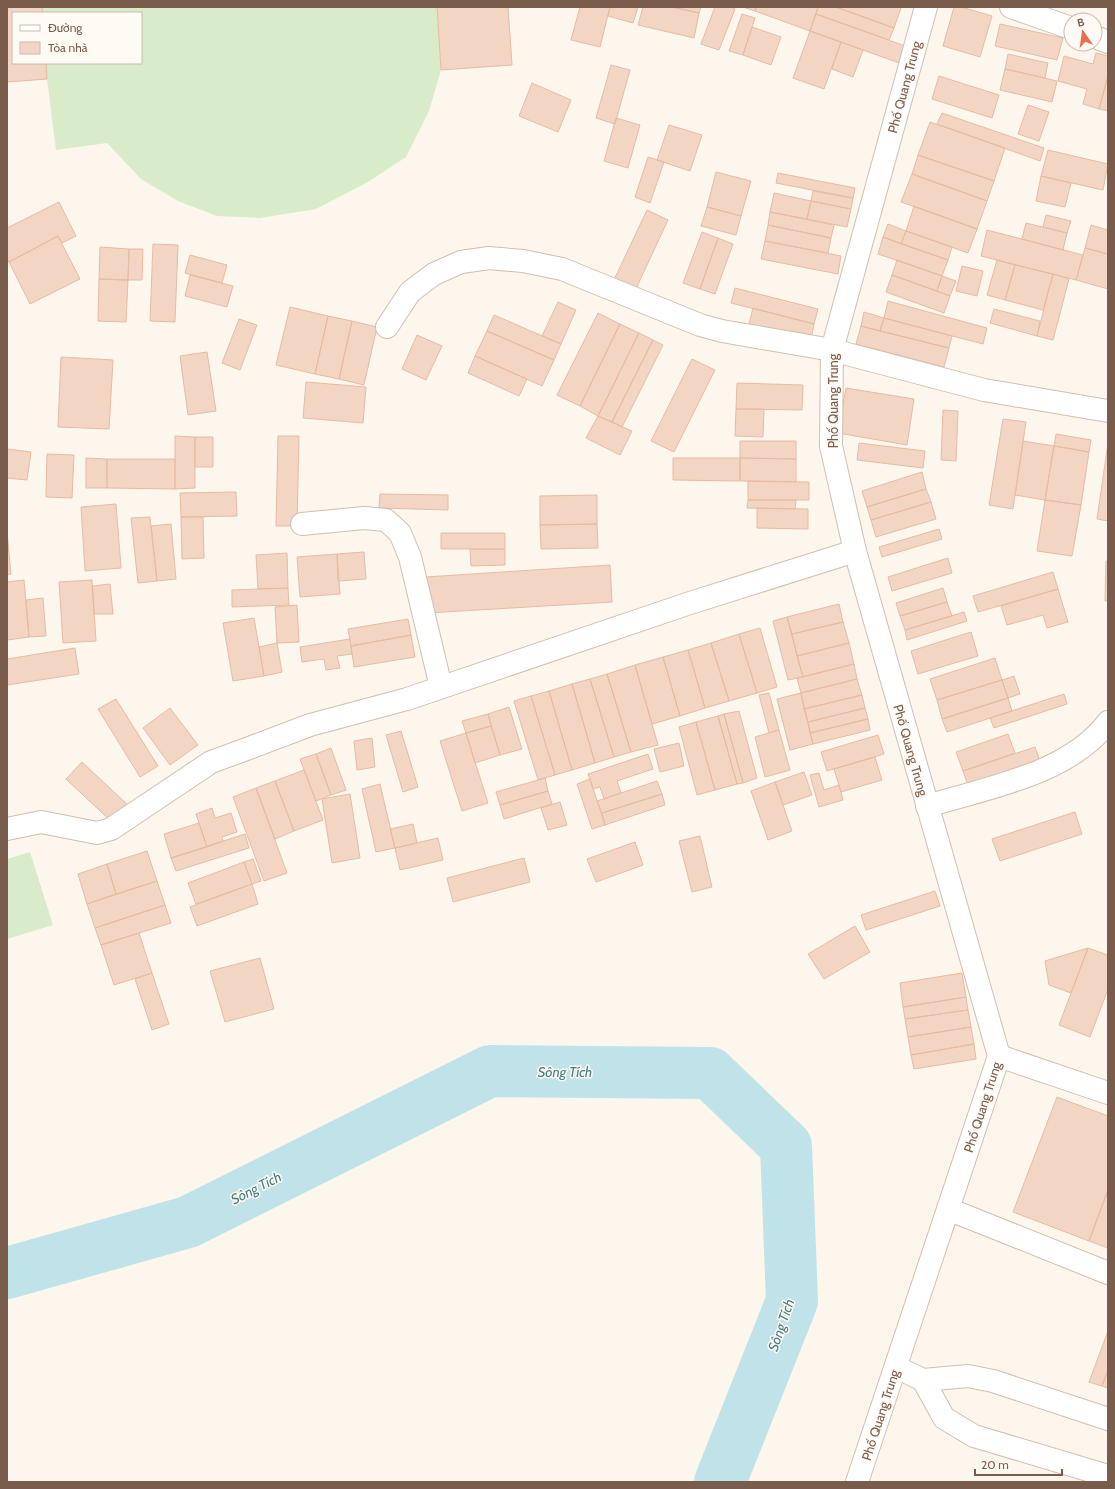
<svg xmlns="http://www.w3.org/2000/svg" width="1115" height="1489" font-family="Cabin,sans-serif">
	<rect width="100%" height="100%" fill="#fdf6ec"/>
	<path fill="#d8ecc9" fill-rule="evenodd" d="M7 7H508L512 65 441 70 429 111 406 157 368 182 316 209 260 218 217 216 178 201 141 179 107 143 56 150 47 79 7 82ZM13 13H141V63H13Z
		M30 852 53 925 7 939V859Z"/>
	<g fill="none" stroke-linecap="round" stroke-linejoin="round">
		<path stroke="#bfe3e8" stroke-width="52" d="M7 1273 188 1222 490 1071 710 1073 786 1146 792 1301 720 1482"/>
	</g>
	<path fill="#f3d5c3" stroke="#e6bba3" d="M7 7H42L43 13H13V63H46L47 79 7 82Z
		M437 7H508L512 65 441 70Z
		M580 7H610L600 47 571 40Z
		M610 7H638L633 23 608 16Z
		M643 7H672L699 13 694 38 638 25Z
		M672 7H701L699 13Z
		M715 7H730L735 9 719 50 701 44Z
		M743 7H756L755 11Z
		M756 7H818L810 31 755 11Z
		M818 7H836L894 28 889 40 816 14Z
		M836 7H899L901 8 894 28Z
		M954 7H961L992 16 980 57 943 46Z
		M742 14 755 18 743 55 729 51Z
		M816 14 908 47 902 64 810 31Z
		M1000 24 1063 38 1057 60 995 46Z
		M752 27 781 37 771 65 743 55Z
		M810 31 841 42 824 89 793 78Z
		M841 42 863 50 853 77 832 69Z
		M1096 53 1108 56V76L1099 109 1083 104 1087 89 1058 81 1064 56 1093 64Z
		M1008 54 1048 63 1045 78 1005 69Z
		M611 65 630 70 615 124 596 118Z
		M1005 69 1057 81 1052 102 1000 90Z
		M939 76 999 95 992 118 932 99Z
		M1108 76V111L1099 109Z
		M532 83 571 100 558 132 519 116Z
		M1028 105 1049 112 1039 141 1018 134Z
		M942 113 1044 148 1040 161 937 124Z
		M616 118 640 125 628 168 604 161Z
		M930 122 1005 148 994 181 918 155Z
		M669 125 702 135 690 171 657 160Z
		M1048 150 1108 164 1103 190 1041 176Z
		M918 155 994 181 987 201 912 174Z
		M648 157 664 162 650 203 635 197Z
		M716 172 751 181 741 216 707 207Z
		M778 173 855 188 853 198 776 183Z
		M912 174 987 201 977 229 901 202Z
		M1041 176 1071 183 1065 207 1036 201Z
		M813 191 853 198 851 209 811 201Z
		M774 193 811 201 807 219 770 212Z
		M811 201 851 209 847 227 807 219Z
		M59 202 76 236 62 243 58 236 9 262 7 259V228Z
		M914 206 977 229 968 253 906 231Z
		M707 207 741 216 736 235 701 226Z
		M647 210 668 220 634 293 613 282Z
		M770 212 834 225 831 238 768 225Z
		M1046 215 1071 221 1067 233 1043 227Z
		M1026 223 1067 233 1063 250 1022 239Z
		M888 224 906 231 901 244 883 237Z
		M768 225 831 238 828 253 765 241Z
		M1091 225 1108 230V254L1085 248Z
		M987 230 1083 255 1076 280 981 256Z
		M906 231 952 247 948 260 901 244Z
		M702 232 718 238 700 289 683 283Z
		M58 236 80 279 30 304 9 262Z
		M883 237 948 260 942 276 878 254Z
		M718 238 733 244 715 294 700 289Z
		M765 241 841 256 838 274 761 259Z
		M153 244 178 245 175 322 150 321Z
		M100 247 129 249 128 280 99 279Z
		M1085 248 1108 254V289L1076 280Z
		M129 249H143L142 280H128Z
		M190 255 227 265 222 283 185 273Z
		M897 260 942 276 937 291 892 275Z
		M997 260 1015 265 1005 300 987 295Z
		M1015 265 1053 274 1043 310 1005 300Z
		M962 266 983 271 977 296 956 291Z
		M1053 274 1069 279 1053 340 1037 336Z
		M190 275 233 286 227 307 185 296Z
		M892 275 950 296 944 313 886 292Z
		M942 276 956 281 950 296 937 291Z
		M99 279 128 280 126 322 98 321Z
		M735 288 818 309 814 324 731 303Z
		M888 301 987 328 983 344 884 318Z
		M558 302 576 310 561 344 542 336Z
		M290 307 328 316 315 374 276 365Z
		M753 308 814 324 811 339 749 324Z
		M994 309 1040 321 1037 336 990 323Z
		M864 312 884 318 880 331 861 326Z
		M598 313 620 324 580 406 557 395Z
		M494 315 561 344 554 360 487 331Z
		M328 316 352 321 339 379 315 374Z
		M884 318 952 336 949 348 880 331Z
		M239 319 257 325 240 370 222 363Z
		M352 321 377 327 364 385 339 379Z
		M620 324 639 333 598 416 580 406Z
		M861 326 949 348 944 367 856 344Z
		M487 331 554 360 542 386 475 356Z
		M639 333 653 340 612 422 598 416Z
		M417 335 442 346 426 380 402 369Z
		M653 340 663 345 622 427 612 422Z
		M207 352 216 411 188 415 180 356Z
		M475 356 527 379 519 396 468 373Z
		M61 357 113 360 109 429 58 427Z
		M692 359 715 370 674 452 651 441Z
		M306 382 366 387 363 423 303 418Z
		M737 383 803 385 802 410 736 409Z
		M846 388 914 399 907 445 838 433Z
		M736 409H764L763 437 735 436Z
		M943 410 958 411 956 461 941 460Z
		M598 416 632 431 620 455 586 438Z
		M1003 419 1026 422 1013 509 989 505Z
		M1056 434 1091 440 1089 452 1054 446Z
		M175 436 195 437V488L175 489Z
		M278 436H299L297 526H276Z
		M195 437H213V467H195Z
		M740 441H796V459L740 458Z
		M1023 441 1054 446 1045 500 1015 495Z
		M859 443 925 451 923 468 857 460Z
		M1108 443V521L1097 519Z
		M1054 446 1089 452 1081 505 1045 500Z
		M7 449 31 452 27 480 7 478Z
		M47 454 74 455 72 498 46 497Z
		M86 458 107 459V488H86Z
		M673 458H740V481L673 480Z
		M740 458 796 459V482L740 481Z
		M107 459H175V489L107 488Z
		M922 472 926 489 867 507 862 491Z
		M748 481 809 482V500H748Z
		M926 489 931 502 871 520 867 507Z
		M236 492 237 516 181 517 180 493Z
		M380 494 448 495V510L379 508Z
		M597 495V524L540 525V496Z
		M748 500H796L795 509 747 508Z
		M1045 500 1081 505 1072 556 1037 551Z
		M931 502 936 519 876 537 871 520Z
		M116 504 121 568 85 571 81 507Z
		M757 508 808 509V529L757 528Z
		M150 517 157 581 138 583 131 518Z
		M181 517H203L204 558 182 559Z
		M171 524 176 579 157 581 151 526Z
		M597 524 598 548 541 549 540 525Z
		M939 529 942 539 882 557 879 547Z
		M7 532 11 574 7 575Z
		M441 533H505V549H441Z
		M470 549H505V565L471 566Z
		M364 552 366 579 338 581 337 554Z
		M287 553 288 588 258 589 256 555Z
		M337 554 340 594 300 597 297 557Z
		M948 558 952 573 892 591 888 577Z
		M1106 561H1108V601H1105Z
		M610 565 612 602 428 613 426 577Z
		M1053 572 1058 589 978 612 973 596Z
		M24 580 29 637 7 640V582Z
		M92 580 96 641 63 643 59 582Z
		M110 584 113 614H94L92 586Z
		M288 588 289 605 232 607V590Z
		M943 588 947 602 900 616 896 603Z
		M1058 589 1068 622 1047 628 1043 615 1007 625 1001 606Z
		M43 598 46 636 29 637 26 600Z
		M947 602 952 616 905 630 900 616Z
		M839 604 843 622 792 634 787 617Z
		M297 605 299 642 277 643 275 607Z
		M964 612 967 621 907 640 905 630Z
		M787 617 803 677 788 680 773 621Z
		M254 618 264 676 233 681 223 623Z
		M408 619 411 635 351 646 348 629Z
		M843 622 849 643 797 656 792 634Z
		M760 628 777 687 757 693 739 634Z
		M971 632 978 656 918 674 911 651Z
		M739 634 757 693 729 701 711 643Z
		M411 635 415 657 354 667 351 646Z
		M350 639 352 654 337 656 340 668 326 670 324 659 302 662 300 647Z
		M277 643 282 672 264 676 259 647Z
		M711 643 729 701 705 708 688 650Z
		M849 643 854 664 803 677 797 656Z
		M75 648 79 674 7 685V659Z
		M688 650 705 708 680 716 663 657Z
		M663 657 680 716 652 724 635 665Z
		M995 658 1002 680 937 700 930 679Z
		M854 664 857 679 801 693 797 678Z
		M635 665 658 745 631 752 607 674Z
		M607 674 631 752 614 757 590 679Z
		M1014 676 1020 694 1008 698 1002 680Z
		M590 679 614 757 595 763 572 684Z
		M857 679 862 695 804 709 801 693Z
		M1002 680 1008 698 942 719 937 700Z
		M572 684 595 763 572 770 549 691Z
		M549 691 572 770 555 775 531 696Z
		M769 693 779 730 769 733 759 695Z
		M801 693 813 744 790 750 777 699Z
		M1064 694 1067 704 994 728 990 718Z
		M862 695 865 708 808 722 804 709Z
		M531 696 555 775 538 780 514 701Z
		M1008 698 1012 711 947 732 942 719Z
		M116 699 158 766 140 777 98 709Z
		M509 707 522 749 500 755 488 714Z
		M170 708 198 745 170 765 143 728Z
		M865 708 868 719 810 733 808 722Z
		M739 711 757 778 743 783 724 714Z
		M488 714 491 726 466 733 462 721Z
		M724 714 743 783 737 784 718 716Z
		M718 716 737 784 715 790 696 722Z
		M868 719 870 730 813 744 810 733Z
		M696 722 715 790 697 795 679 727Z
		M491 726 500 755 475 763 466 733Z
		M779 730 790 770 765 777 755 737Z
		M401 731 418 787 403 792 386 735Z
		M466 733 488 803 462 811 440 741Z
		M1008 734 1015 753 963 771 956 752Z
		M878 735 884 754 827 771 821 752Z
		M372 738 375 767 357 770 354 741Z
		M679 743 684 766 660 772 654 749Z
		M1035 747 1040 761 968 785 963 771Z
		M331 748 346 790 331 795 316 754Z
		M316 754 331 795 316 801 300 759Z
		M648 754 653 769 617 781 621 793 604 799 600 787 593 789 588 774Z
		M875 757 882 780 841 792 834 769Z
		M82 762 130 807 114 824 66 779Z
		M304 770 323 820 294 831 275 781Z
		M804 772 812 795 783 805 775 782Z
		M819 773 824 790 839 785 843 800 819 807 810 775Z
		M545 778 548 791 500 805 496 792Z
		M590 779 605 825 592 829 577 784Z
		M275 781 294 831 275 839 256 788Z
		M657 781 662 794 602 813 597 801Z
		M775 782 792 831 768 840 751 791Z
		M380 784 395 848 376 852 362 789Z
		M256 788 287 873 264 881 233 797Z
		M548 791 552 804 504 819 500 805Z
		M350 794 360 858 332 863 322 799Z
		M662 794 665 805 605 825 602 813Z
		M560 802 567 825 548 830 541 808Z
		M212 808 215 818 231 813 237 832 222 837 223 841 207 847 196 814Z
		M1075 812 1082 834 1000 861 992 839Z
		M199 823 207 847 171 858 164 834Z
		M413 824 417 843 395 848 390 829Z
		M245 834 249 848 176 871 171 858Z
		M700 836 712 887 692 892 679 841Z
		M438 838 443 860 400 870 395 848Z
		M635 842 643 865 596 882 587 859Z
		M147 851 157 881 116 894 107 864Z
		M524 858 530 882 453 902 447 878Z
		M253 859 261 881 252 884 244 862Z
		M244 862 252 884 196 904 188 883Z
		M107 864 116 894 87 904 78 874Z
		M157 881 165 905 95 928 87 904Z
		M252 884 258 904 197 926 190 907Z
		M935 891 940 906 866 930 861 915Z
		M165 905 171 923 101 945 95 928Z
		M855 926 870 952 824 979 808 954Z
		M139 933 152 973 114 985 101 945Z
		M1088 948 1071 993 1049 985 1045 961Z
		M1088 948 1108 955V989L1090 1037 1059 1025Z
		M260 958 274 1009 225 1022 210 971Z
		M152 973 169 1024 152 1030 135 979Z
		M962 973 966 997 903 1007 900 983Z
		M966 997 968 1010 905 1019 903 1007Z
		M968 1010 971 1027 908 1037 905 1019Z
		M971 1027 974 1044 911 1055 908 1037Z
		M974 1044 976 1059 914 1069 911 1055Z
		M1057 1097 1108 1116V1190L1089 1241 1013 1212Z
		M1108 1190V1248L1089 1241Z
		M1108 1331V1370L1102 1386 1089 1382Z
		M1108 1370V1388L1102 1386Z"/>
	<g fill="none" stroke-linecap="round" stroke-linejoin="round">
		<defs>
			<path id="minor" d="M1011 7 1071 28
				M1095 37 1108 42
				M387 327 410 292 434 274 461 262 489 258 523 261 562 269 700 325 722 331 832 350 984 390 1108 411
				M302 524 364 518 386 520 400 533 410 557 441 687
				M927 806C987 788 1069 774 1108 722
				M7 829 41 822 97 833 111 829 211 762 244 750 310 725 407 699 690 603 855 551
				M999 1056 1108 1093
				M948 1209 1108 1273
				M896 1367 923 1380 968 1376 993 1381 1108 1419
				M923 1380 944 1418 974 1436 1108 1476"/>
			<path id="tertiary" d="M857 1482 999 1056 855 551 831 446 832 350 926 7"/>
		</defs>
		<use href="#minor" stroke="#d1beb0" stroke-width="24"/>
		<use href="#tertiary" stroke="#d1beb0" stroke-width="24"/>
		<use href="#minor" stroke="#fff" stroke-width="22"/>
		<use href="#tertiary" stroke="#fff" stroke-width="22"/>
	</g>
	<g text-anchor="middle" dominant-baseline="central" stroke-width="3" stroke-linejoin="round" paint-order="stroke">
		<g font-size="13" fill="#7a5c4d" stroke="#fffaf3">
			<text transform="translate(904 87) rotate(-75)">Phố Quang Trung</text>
			<text transform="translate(833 401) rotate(-90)">Phố Quang Trung</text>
			<text transform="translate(911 750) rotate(74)">Phố Quang Trung</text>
			<text transform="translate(982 1107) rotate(-72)">Phố Quang Trung</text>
			<text transform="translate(880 1415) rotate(-72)">Phố Quang Trung</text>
		</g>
		<g font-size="14" font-style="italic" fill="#437c86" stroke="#fffaf3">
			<text x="565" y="1072">Sông Tích</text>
			<text transform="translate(256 1188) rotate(-27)">Sông Tích</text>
			<text transform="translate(781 1325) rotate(-71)">Sông Tích</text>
		</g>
	</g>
	<rect width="1115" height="1489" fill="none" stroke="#7a5c4d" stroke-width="16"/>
	<rect x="12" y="12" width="130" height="52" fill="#fffaf3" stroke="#cabbb1"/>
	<rect x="20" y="25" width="20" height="6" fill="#ffffff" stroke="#cabbb1"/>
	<text x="48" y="32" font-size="12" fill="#7a5c4d">Đường</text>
	<rect x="20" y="42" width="20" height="12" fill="#f3d5c3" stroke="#cabbb1"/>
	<text x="48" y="52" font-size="12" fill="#7a5c4d">Tòa nhà</text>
	<g transform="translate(1083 32) rotate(347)"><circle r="19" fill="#fffaf3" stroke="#cabbb1"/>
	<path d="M0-3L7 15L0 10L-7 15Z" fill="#e76f51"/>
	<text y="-6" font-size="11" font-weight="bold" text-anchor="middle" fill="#7a5c4d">B</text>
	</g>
	<path d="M975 1469v6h87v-6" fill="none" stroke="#7a5c4d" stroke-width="2"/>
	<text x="981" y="1469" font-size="12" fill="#7a5c4d" stroke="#fffaf3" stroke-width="3" paint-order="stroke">20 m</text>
</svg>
